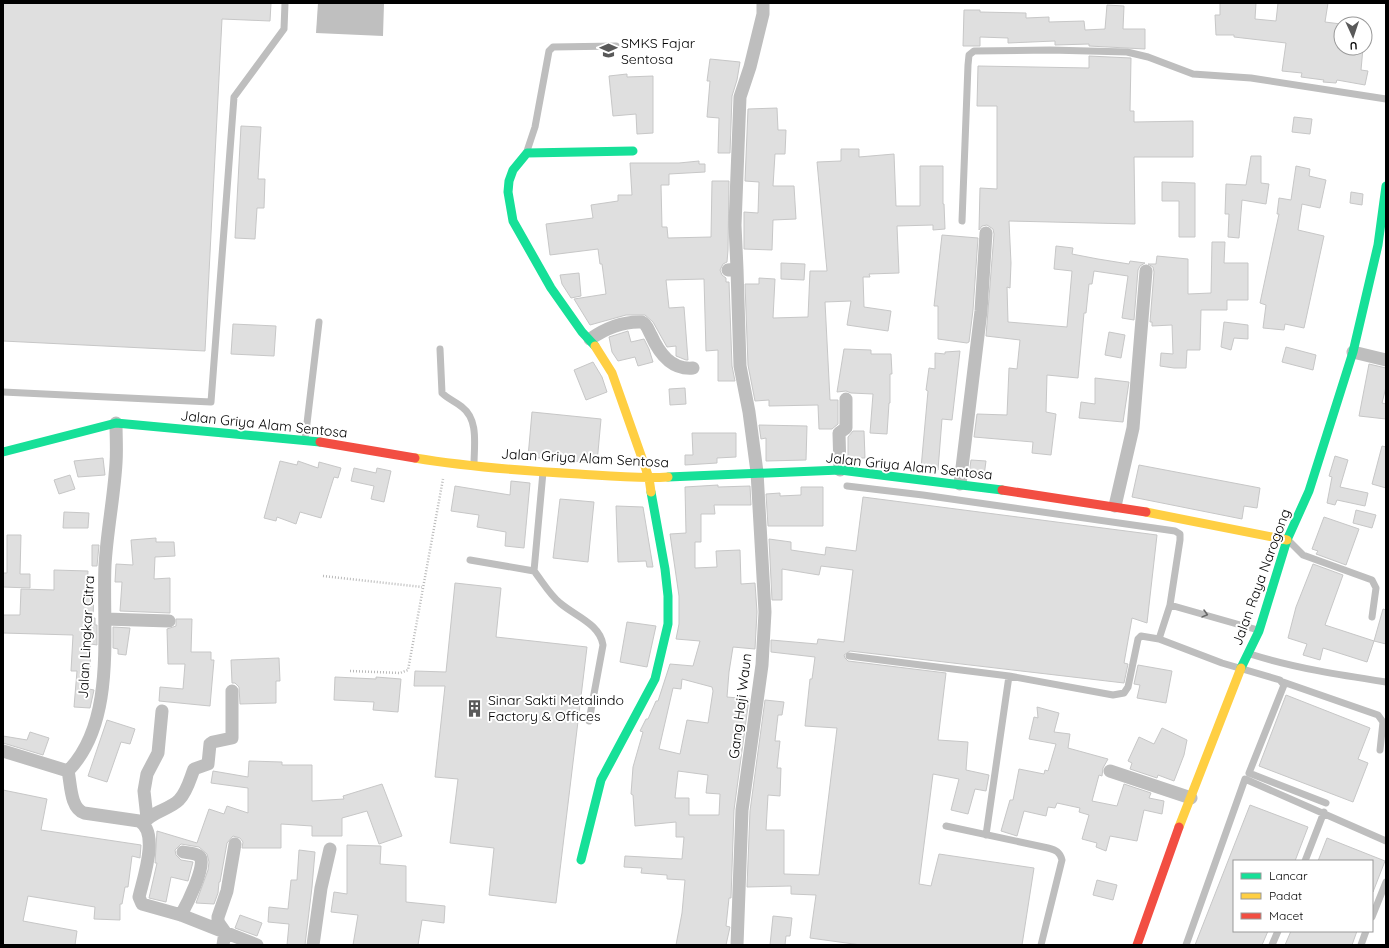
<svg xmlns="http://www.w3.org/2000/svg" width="1389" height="948" font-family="Quicksand,sans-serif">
	<rect width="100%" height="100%" fill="#fff"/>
	<path fill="#bfbfbf" d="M318 3H384L383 36 316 33Z"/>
	<path fill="#dfdfdf" stroke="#c7c7c7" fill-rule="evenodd" d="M3 3H271L270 21 222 19 205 351 3 341Z
		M1220 3H1256L1255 19 1276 21 1278 3H1328L1325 22 1341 24V48H1363L1361 70 1368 71 1365 85 1337 80 1336 83 1323 82 1324 80 1301 77 1302 73 1282 71 1286 43 1234 37V35H1216L1215 15H1220Z
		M1107 5 1124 6 1123 29H1145V49L1089 46V44L1055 45V41L1008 43V38L980 37V46H963L964 10H980V12L1026 13V18L1049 17V22L1084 21 1085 30 1105 29Z
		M1089 56 1131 58 1130 111H1134V122L1193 121V157H1134L1135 224 1009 221 1011 263 1010 288 1007 287 1008 322 1067 327 1072 271 1054 269 1056 246 1073 248 1072 254 1098 259 1129 264 1130 261 1145 263 1140 266 1138 270 1134 320 1122 318 1128 276 1094 271 1092 284H1089L1086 313H1084L1078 378 1047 375 1046 412 1056 414 1051 455 1032 453 1033 442 974 437 977 414 1007 415 1009 368 1017 369 1020 340 986 336 994 234 993 229 987 225 982 226 979 230 980 188 997 189V106H977L978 66 1089 68Z
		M710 59 740 62 737 80 732 96 730 153H718L719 118 707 117 710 81H707Z
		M627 74V77L653 76V133L637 134 636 114 613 116 609 76Z
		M777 108 778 130H786L785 154H775L773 186H794L796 219 773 220 772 250 744 249V212L758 213 759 182 745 181 748 109Z
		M1294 117 1312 119 1310 134 1292 132Z
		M241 126 261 127 258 179H265L264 208H257L255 239 235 238Z
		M841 149H859V157L894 154 896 206H920V166H943V204H944L945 229 933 230V225L897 226 899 273 869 274 870 277H863L864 307 891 311 888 331 847 325 851 301 825 302 830 400H838V424L832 429H819L818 405 769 406V400L755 401 748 365 745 284H759V278L775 279 773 318 808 317 810 271H827L817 162 841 161Z
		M1251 156H1261V183L1269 184 1266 204 1242 200 1239 238 1228 237 1229 214H1225L1226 184 1246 185Z
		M699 161V164H705V172L669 174V185H661L662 227H667L668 238 711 237 712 181H729L728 250 727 262 723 264 720 270 722 275 726 278V282H729L732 366 735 381H718V350L706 351 704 279 666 280 669 308 684 307 688 360H686L676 356V346L667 347 653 322 645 315H626L590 325 574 299 606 294 602 264H600L598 249 550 255 546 224 593 218 591 205 618 201V195H632L630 163H679Z
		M1296 166 1310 169 1309 176 1326 180 1320 208 1302 204 1298 230 1324 236 1304 328 1285 324 1284 330 1263 328 1266 305 1260 303 1279 214H1277L1279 198 1291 200Z
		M1162 182 1195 183V237H1179V201H1162Z
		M1351 192 1363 194 1362 205 1350 203Z
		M942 235 978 238 973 310 969 342 967 343 938 339V306H934Z
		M1212 242H1225L1224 263H1248V300H1227V310H1201L1200 350H1187L1186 368H1174L1160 366 1161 353 1173 354 1172 325 1152 326V322H1150L1154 272 1153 267 1148 264H1156L1157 256 1188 259V294L1211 293Z
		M781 263 805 264 804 280 781 279Z
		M579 273 581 296 571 298 562 284 560 275Z
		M1224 322 1248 325V339L1234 338 1231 350 1221 347Z
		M233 324 276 326 274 356 231 354Z
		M628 331 631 342 644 339 649 349 653 362 638 366 635 357 618 361 612 352 609 337Z
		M1109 332 1125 335 1121 358 1105 355Z
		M1286 347 1316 355 1313 370 1282 362Z
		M844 349 871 350V354H891L892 374H890V403H889L887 434 870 433 873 394 851 393 846 391 837 392Z
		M960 351 952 420 942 419 938 470 921 468 928 391 926 390 929 368 935 369V353L945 354V352Z
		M593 362 602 377 607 392 586 400 574 370Z
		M1369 364 1386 368V387L1382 403 1386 404V419L1359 416Z
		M1095 378 1129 382 1123 422 1079 418 1081 402 1095 404Z
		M685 388 686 404 670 405 669 389Z
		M532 412 601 419 597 463 528 457Z
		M759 425 807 426 806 460 766 461V438L761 439Z
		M853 431H864L865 458H848V437Z
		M692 433H736V457L717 458V463L685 465V455H693Z
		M1382 446 1386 447V488L1372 484Z
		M1335 456 1348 460 1340 487 1368 493 1365 506 1337 500 1335 505 1327 503 1332 477 1329 476Z
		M103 458 105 475 78 477 74 461Z
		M971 460 986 461 984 476 969 474Z
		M280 461 297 465 298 461 318 468 319 462 341 468 338 478 334 477 321 518 300 512 296 524 277 517 276 521 264 518Z
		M1139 465 1260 488 1257 508 1244 506 1242 519 1132 497Z
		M354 468 376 473 377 468 391 471 384 502 371 499 374 486 351 481Z
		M70 475 75 489 59 494 54 480Z
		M511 481 530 483 524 548 505 546 506 532 477 527 479 515 451 511 455 486 510 495Z
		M718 485V487L750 486 751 505H714L715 514H701V542H695V568L717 567 716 551 740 550 741 584 755 583 757 612 755 649 733 647 729 672 727 697 749 699 734 810 731 898H729L726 926 730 927 726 945H676L682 913 685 880 667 879V875L641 873 642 868 624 867 625 856 682 859 684 837H676V822L635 826 633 795 631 794 633 767 643 732 640 731 646 719H648L656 701H658L670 664 693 666 700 641 676 639 679 624V596L670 534 686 533 685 487ZM682 679 712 687 713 691 708 723 687 720 680 754 659 749 673 688 681 689ZM678 771 708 775 706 793 720 794 719 815H689V798H675Z
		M801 487H823V526H768L766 494 780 493V496L801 495Z
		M863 497 1157 535 1147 623 1132 618 1124 663 1128 664 1124 683 850 651 844 655 845 658 848 661 946 673 938 740 968 742 966 770 989 775 986 791 975 789 968 814 951 810 959 779 933 774 919 884 931 886 939 854 1034 868 1022 945H861L810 938 816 895 791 894V886L747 887 750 811 765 700 784 702 782 715H778L775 741H780L777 768H781L780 796 768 795 766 830H784V874L819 875 837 728 805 726 810 679H812L815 657 771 652V640L817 644 818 639 844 642 853 570 821 566 819 575 782 569V600H772L769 539 791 542V550L825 555 826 547 856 551Z
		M560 499 594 502 588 562 553 558Z
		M616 506 643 507 653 567H647L646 561 618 562Z
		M1356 510 1376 515 1372 528 1353 523Z
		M64 512 89 513 88 528H63Z
		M1324 517 1359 529 1346 565 1316 554 1318 551 1312 549Z
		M7 535H21L20 574H30V588L3 587V573H7Z
		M156 538V542H174L175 556 155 557 154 579 170 578V613L120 611 122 582H115L116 564 133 565 131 540Z
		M92 545H99L97 566H92Z
		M1313 564 1343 575 1325 625 1374 641 1367 662 1323 648 1320 660 1303 655 1307 644 1288 638 1296 607Z
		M54 570 88 571 87 592H94L93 618H95V625H97V645L91 644 89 689 94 690 90 708 74 707 77 671H71L73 635 3 633V615H20L21 589 54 590Z
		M455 583 501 588 496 637 587 647 556 903 489 895 494 848 450 843 458 779 435 777 445 686H414L415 671 446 672Z
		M1383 609 1386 610V644L1374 641Z
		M176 619H192L191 652H211V660H214L210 706 159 701 160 687 183 689 185 664H168L167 629 176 626Z
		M627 622 656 626 647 667 620 662Z
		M113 627 130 628 126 655 118 654V649L113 648Z
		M279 658 280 681H276V703L240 704 239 687 235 683H232L231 660Z
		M1138 665 1172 671 1166 703 1137 698 1140 685 1134 684Z
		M335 677 376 679V677L401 679 398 712 373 710 374 702 334 700Z
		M1286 695 1370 728 1358 759 1368 763 1353 802 1259 766Z
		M1037 707 1059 713 1054 732 1070 734 1068 748 1108 759 1103 768 1102 776 1099 775 1092 801 1117 806 1124 784 1151 793 1149 798 1164 801 1162 814 1144 810 1137 841 1110 836 1106 851 1096 847 1097 843 1082 839 1089 815 1079 812 1080 808 1057 803 1055 808 1048 807 1046 816 1024 811 1017 836 1001 831 1010 800H1013L1019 769 1044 774 1045 770 1048 771 1056 744 1029 739 1034 717 1038 718Z
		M107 720 135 729 130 744 121 742 107 782 88 776Z
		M1162 728 1187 740 1184 755 1174 781 1158 775 1157 778 1130 769 1132 763 1128 761 1139 737 1154 744Z
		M30 732 49 738 43 755 3 743V736L27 740Z
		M249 761 282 762V765H312V801L344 799 343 796 382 784 402 836 379 844 367 811 342 818V836H312V826L281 824V848H242L243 842 240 838 233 836 227 843 220 882H219L218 893 214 904 196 903 208 870 209 862 207 854 199 847 181 844 175 850 176 855 181 860 193 862 188 881 171 877 166 902 149 898 157 863H155L157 831 197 843 209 809 224 814 227 806 248 813V788L211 783 213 771 248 777Z
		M3 790 47 799 41 830 141 845 140 858 132 856 128 887H125L122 904H120V920L94 919 95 907 28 896 23 921 77 931 75 945H3Z
		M1250 805 1308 827 1295 861H1234V931H1268L1262 945H1195Z
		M1327 838 1385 861 1373 892 1372 861H1318Z
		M347 845 381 846 380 864 406 866V902L445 906 444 923 422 920 418 945H353L358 915 331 912 334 892 347 894Z
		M299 850 315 852 312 887 305 945H287L289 924 268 922 269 907 288 909 291 880H297Z
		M1097 880 1117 885 1113 900 1093 895Z
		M240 915 262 923 257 936 235 928Z
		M773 916 792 918 790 936H786L785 945H770Z
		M1291 931H1357L1352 945H1285Z"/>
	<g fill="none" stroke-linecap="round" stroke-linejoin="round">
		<path stroke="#b9b9b9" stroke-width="2.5" stroke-dasharray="1 2" stroke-linecap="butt" d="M323 576 422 587
			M350 671 400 673 408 670 443 479"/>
		<path stroke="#bebebe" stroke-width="7" d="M527 151 535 127 549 51 553 47 616 46
			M962 221 968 65 969 55 974 51 1050 50 1127 52 1148 57 1193 74 1251 78 1386 99
			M440 349 442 393C448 399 455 401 462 407 479 420 474 445 474 465
			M3 392 211 402 234 97 284 29 285 3
			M305 440 319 322
			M543 472 534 571C542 581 550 595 560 603 575 616 600 624 603 645L589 721
			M847 486 923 495 1175 531 1180 534V540L1170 605 1159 639
			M1289 541 1303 555 1372 580 1376 588 1372 617
			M470 560 534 571
			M1170 605 1258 630
			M1250 654C1295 668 1340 675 1386 682
			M849 656 1009 676 1113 695 1124 693 1128 687 1138 639 1141 636 1159 639 1222 663 1280 680 1284 685 1249 773 1326 803
			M1283 682 1378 715 1383 722 1380 750
			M946 826 1048 848C1056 850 1060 852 1062 860L1041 945
			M986 835 1009 676
			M1305 861 1324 812
			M1372 917 1386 882
			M1186 945 1245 779 1386 841
			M1272 945 1278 931
			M1361 945 1366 931"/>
		<path stroke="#bebebe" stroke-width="13" d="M737 269 740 366 749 412 757 472 765 612 762 665 742 810 737 945
			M728 270 737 269 735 225 740 97 750 67 763 14V3
			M590 339C606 328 622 321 642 322 647 324 648 330 651 335 659 353 671 370 693 368
			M1353 352 1386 360
			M116 423C116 436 117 450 116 463 114 497 107 531 105 565 102 630 117 721 68 771 71 784 70 808 84 813L139 821C160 832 143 879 139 897L142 904 181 915 257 945
			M840 470 839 433 846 428V399
			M960 484 981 311 986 233
			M1115 506 1133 428 1146 271
			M105 619 169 621
			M3 751 68 771
			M1110 771 1191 798
			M147 818 144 791 147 774 158 753 162 711
			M143 824C150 812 169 810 179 800 187 792 190 779 194 769L208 764 210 744 213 742 232 738V691
			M181 915C186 906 207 865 200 857 197 853 188 853 183 852
			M223 945 225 932 218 922V917L227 891 235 844
			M313 945 321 888 330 849"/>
		<path stroke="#16e098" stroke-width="9" d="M595 346 582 332 551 288 513 221 508 192 509 181 513 170 527 153 633 151
			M3 452 116 423 320 442
			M668 477 840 470 1002 490
			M1241 668 1259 631 1287 540 1309 491 1353 352 1378 245 1386 186
			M581 860 601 780 655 679 668 624V596L665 569 651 492"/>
		<path stroke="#ffcf43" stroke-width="9" d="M595 346 612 373 649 478 651 492
			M415 458C469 467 524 471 579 474 609 476 639 479 668 477
			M1146 512 1287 540
			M1179 827 1241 668"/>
		<path stroke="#f24e42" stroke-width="9" d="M320 442 415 458
			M1002 490 1146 512
			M1137 945 1179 827"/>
	</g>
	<defs><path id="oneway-chevron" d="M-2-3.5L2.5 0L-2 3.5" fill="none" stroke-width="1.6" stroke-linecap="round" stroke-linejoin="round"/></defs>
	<use stroke="#686868" href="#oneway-chevron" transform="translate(1205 614) rotate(15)"/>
	<defs>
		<symbol id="school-bare" viewBox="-9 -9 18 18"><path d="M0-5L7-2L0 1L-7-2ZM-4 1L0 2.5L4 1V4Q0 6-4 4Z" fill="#595959" stroke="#fff" stroke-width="2.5" paint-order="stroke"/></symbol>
		<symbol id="building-bare" viewBox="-9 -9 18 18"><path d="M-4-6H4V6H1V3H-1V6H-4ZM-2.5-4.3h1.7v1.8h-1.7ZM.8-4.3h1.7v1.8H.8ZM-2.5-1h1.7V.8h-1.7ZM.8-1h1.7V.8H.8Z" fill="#595959" stroke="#fff" stroke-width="2.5" paint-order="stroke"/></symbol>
	</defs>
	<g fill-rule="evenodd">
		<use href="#school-bare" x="596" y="38" width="25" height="25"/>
		<use href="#building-bare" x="462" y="696" width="25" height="25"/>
	</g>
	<g text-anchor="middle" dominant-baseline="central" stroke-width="4" stroke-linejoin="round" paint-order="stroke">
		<g font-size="14" fill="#000" stroke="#fff" text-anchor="start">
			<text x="621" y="43">SMKS Fajar<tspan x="621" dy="16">Sentosa</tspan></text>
			<text x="488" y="700">Sinar Sakti Metalindo<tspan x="488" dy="16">Factory &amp; Offices</tspan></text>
		</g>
		<g font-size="14" fill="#000" stroke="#fff">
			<text transform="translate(264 424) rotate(6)">Jalan Griya Alam Sentosa</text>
			<text transform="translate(585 458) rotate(3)">Jalan Griya Alam Sentosa</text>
			<text transform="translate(909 466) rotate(6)">Jalan Griya Alam Sentosa</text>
			<text transform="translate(1261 577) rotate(-70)">Jalan Raya Narogong</text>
			<text transform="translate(86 637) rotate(-87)">Jalan Lingkar Citra</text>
			<text transform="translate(740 706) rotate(-83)">Gang Haji Waun</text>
		</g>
	</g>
	<rect width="1389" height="948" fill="none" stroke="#000000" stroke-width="8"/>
	<rect x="1233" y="860" width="140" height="72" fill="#ffffff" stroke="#999999"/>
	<rect x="1241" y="873" width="20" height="6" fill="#16e098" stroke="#999999"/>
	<text x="1269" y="880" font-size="12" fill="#000000">Lancar</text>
	<rect x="1241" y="893" width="20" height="6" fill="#ffcf43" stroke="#999999"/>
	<text x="1269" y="900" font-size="12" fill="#000000">Padat</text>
	<rect x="1241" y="913" width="20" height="6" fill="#f24e42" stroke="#999999"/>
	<text x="1269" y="920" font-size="12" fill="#000000">Macet</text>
	<g transform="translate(1353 36) rotate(177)"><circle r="19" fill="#ffffff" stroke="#999999"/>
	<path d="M0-3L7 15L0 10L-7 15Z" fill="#595959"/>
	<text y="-6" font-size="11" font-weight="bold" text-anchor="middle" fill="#000000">U</text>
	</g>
</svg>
